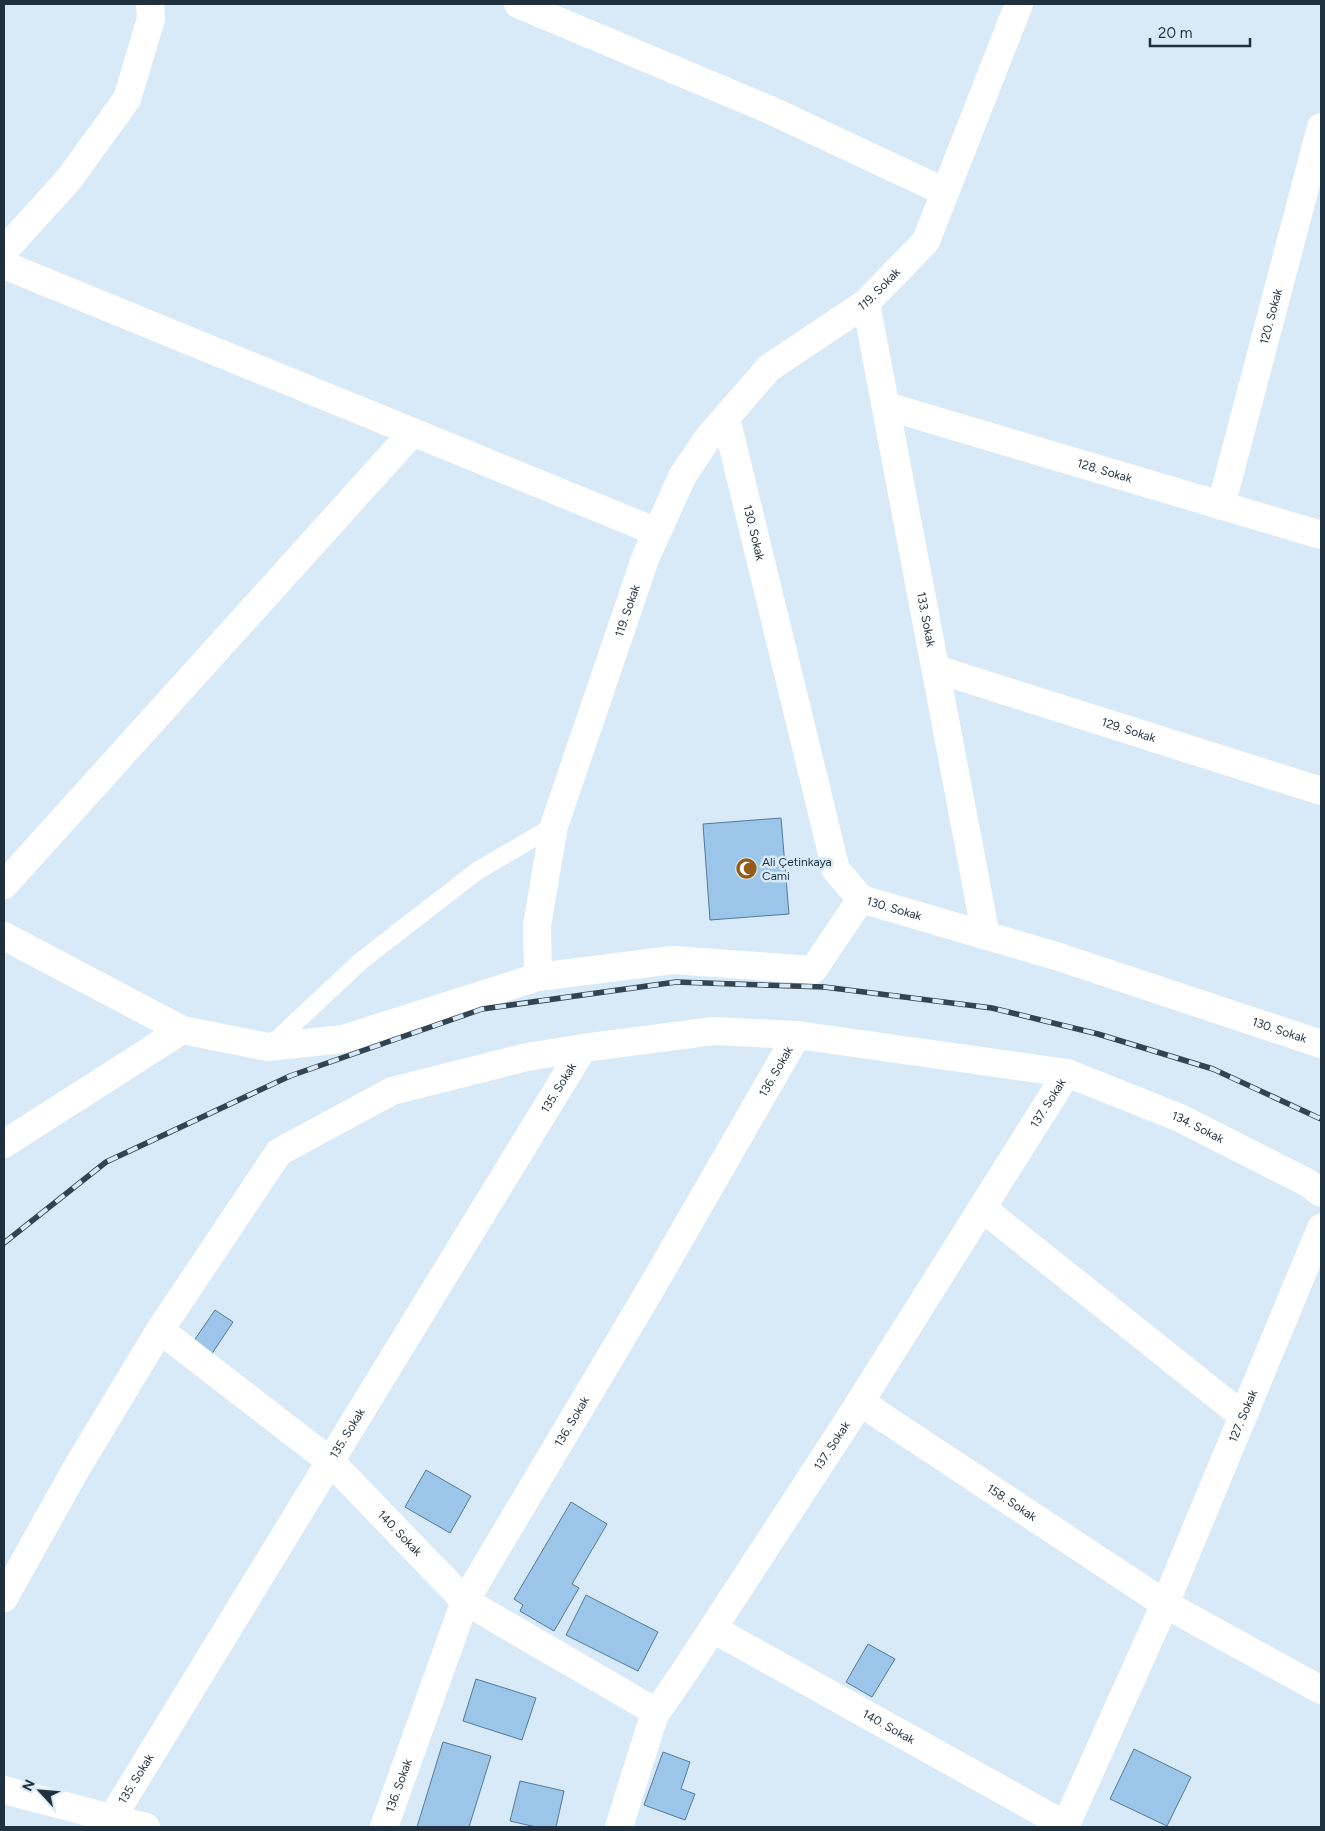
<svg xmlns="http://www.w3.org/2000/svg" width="1325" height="1831" font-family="Figtree,sans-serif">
	<rect width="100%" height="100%" fill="#d8e9f7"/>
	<path fill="#9cc6e9" stroke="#537a9b" d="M781 818 789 914 710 920 703 824Z
		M215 1310 233 1322 209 1358 191 1345Z
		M426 1470 471 1496 450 1533 405 1507Z
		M571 1502 607 1524 572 1584 579 1588 554 1631 520 1611 523 1605 514 1599Z
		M586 1595 658 1632 638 1671 566 1635Z
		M868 1644 895 1659 872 1697 846 1682Z
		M476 1679 536 1698 522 1740 463 1721Z
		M443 1742 491 1756 469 1827H417Z
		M1134 1749 1191 1777 1167 1826 1110 1799Z
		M663 1752 690 1762 681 1789 695 1794 685 1820 644 1805Z
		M520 1781 564 1791 556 1827H536L510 1821Z"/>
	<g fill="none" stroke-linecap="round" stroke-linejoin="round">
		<path stroke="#fff" stroke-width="18" d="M269 1047 361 961 477 871 554 826"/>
		<g stroke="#fff" stroke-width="28">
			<path d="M518 4 768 109 945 192"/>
			<path d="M4 251 69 179 127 99 151 19 150 4"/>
			<path d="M4 265 657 532"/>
			<path id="s1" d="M866 303 986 936"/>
			<path id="s2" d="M886 406 1321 535"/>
			<path id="s3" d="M726 418 836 870 861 899 1056 956 1321 1044"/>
			<path id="s4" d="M1221 506 1321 127"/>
			<path id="s5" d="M936 669 1321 791"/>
			<path d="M4 885 413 432"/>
			<path id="s6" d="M861 899 813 970 673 960 538 977 537 925 554 826 645 559 683 475 708 438 769 368 866 303 926 241 1019 4"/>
			<path d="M4 936 182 1030 268 1047 343 1039 538 977"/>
			<path d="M4 1144 182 1030"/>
			<path d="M982 1208 1243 1416"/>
			<path id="s7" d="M160 1330 331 1462 465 1601 656 1712"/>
			<path id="s8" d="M860 1402 1165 1604 1321 1690"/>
			<path id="s9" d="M4 1598 76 1469 160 1330 279 1152 392 1091 527 1057 583 1048 714 1031 797 1035 1067 1073 1180 1118 1308 1183 1321 1193"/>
			<path id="s10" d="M713 1629 1065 1825"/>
			<path d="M4 1790 146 1827"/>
			<path id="s11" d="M112 1818 583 1048"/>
			<path id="s12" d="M384 1827 465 1601 649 1292 797 1035"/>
			<path id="s13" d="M619 1827 654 1716 683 1674 850 1418 1067 1073"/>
			<path id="s14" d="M1065 1827 1165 1604 1321 1228"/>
		</g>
		<defs>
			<path id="rail" d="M4 1243 106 1162 290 1076 482 1009 676 982 824 987 992 1008 1098 1034 1213 1069 1321 1119"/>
		</defs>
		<use href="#rail" stroke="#324351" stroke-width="5.5"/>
		<use href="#rail" stroke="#d8e9f7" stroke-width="4" stroke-dasharray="11" stroke-linecap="butt"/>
	</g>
	<defs>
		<symbol id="mosque-disc" viewBox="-11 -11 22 22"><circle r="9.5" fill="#955b18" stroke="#d8e9f7"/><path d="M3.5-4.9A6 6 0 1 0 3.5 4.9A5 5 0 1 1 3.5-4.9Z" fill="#fff"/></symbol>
	</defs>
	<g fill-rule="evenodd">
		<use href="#mosque-disc" x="734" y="856" width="25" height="25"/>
	</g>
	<g text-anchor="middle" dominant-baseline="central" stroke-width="5" stroke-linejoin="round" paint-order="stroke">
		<g font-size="12" fill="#1f303e" stroke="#d8e9f7">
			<text stroke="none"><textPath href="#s6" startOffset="1162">119. Sokak</textPath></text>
			<text stroke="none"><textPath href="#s4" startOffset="196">120. Sokak</textPath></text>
			<text stroke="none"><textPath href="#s2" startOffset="228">128. Sokak</textPath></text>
			<text stroke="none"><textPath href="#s3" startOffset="118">130. Sokak</textPath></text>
			<text stroke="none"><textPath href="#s6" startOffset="742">119. Sokak</textPath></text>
			<text stroke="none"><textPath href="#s1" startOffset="322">133. Sokak</textPath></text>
			<text stroke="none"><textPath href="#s5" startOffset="202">129. Sokak</textPath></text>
			<text stroke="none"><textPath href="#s3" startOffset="538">130. Sokak</textPath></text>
			<text stroke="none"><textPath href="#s3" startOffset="942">130. Sokak</textPath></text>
			<text stroke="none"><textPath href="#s12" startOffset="854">136. Sokak</textPath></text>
			<text stroke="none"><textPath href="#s11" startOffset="856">135. Sokak</textPath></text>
			<text stroke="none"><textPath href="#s13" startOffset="845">137. Sokak</textPath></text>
			<text stroke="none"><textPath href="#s9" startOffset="1478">134. Sokak</textPath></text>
			<text stroke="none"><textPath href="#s14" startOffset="448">127. Sokak</textPath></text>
			<text stroke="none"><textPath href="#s12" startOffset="449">136. Sokak</textPath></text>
			<text stroke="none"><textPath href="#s11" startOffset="451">135. Sokak</textPath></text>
			<text stroke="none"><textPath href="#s13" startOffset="440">137. Sokak</textPath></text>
			<text stroke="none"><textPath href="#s8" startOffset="182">158. Sokak</textPath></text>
			<text stroke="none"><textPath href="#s7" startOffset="315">140. Sokak</textPath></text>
			<text stroke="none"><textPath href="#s10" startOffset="201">140. Sokak</textPath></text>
			<text stroke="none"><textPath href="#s11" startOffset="46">135. Sokak</textPath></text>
			<text stroke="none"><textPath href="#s12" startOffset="44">136. Sokak</textPath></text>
		</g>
		<g font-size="12" fill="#1f303e" stroke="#d8e9f7" text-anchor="start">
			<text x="762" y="862">Ali Çetinkaya<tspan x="762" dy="14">Cami</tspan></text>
		</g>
	</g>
	<rect width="1325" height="1831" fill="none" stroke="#1f303e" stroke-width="10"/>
	<g transform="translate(40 1791) rotate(296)" stroke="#d8e9f7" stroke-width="4" paint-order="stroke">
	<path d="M0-4L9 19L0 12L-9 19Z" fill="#1f303e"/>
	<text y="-8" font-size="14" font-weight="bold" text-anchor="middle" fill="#1f303e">N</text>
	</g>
	<path d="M1150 38v8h100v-8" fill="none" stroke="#1f303e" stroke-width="2.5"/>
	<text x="1158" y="38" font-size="15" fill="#1f303e" stroke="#d8e9f7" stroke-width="4" paint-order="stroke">20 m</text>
</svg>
